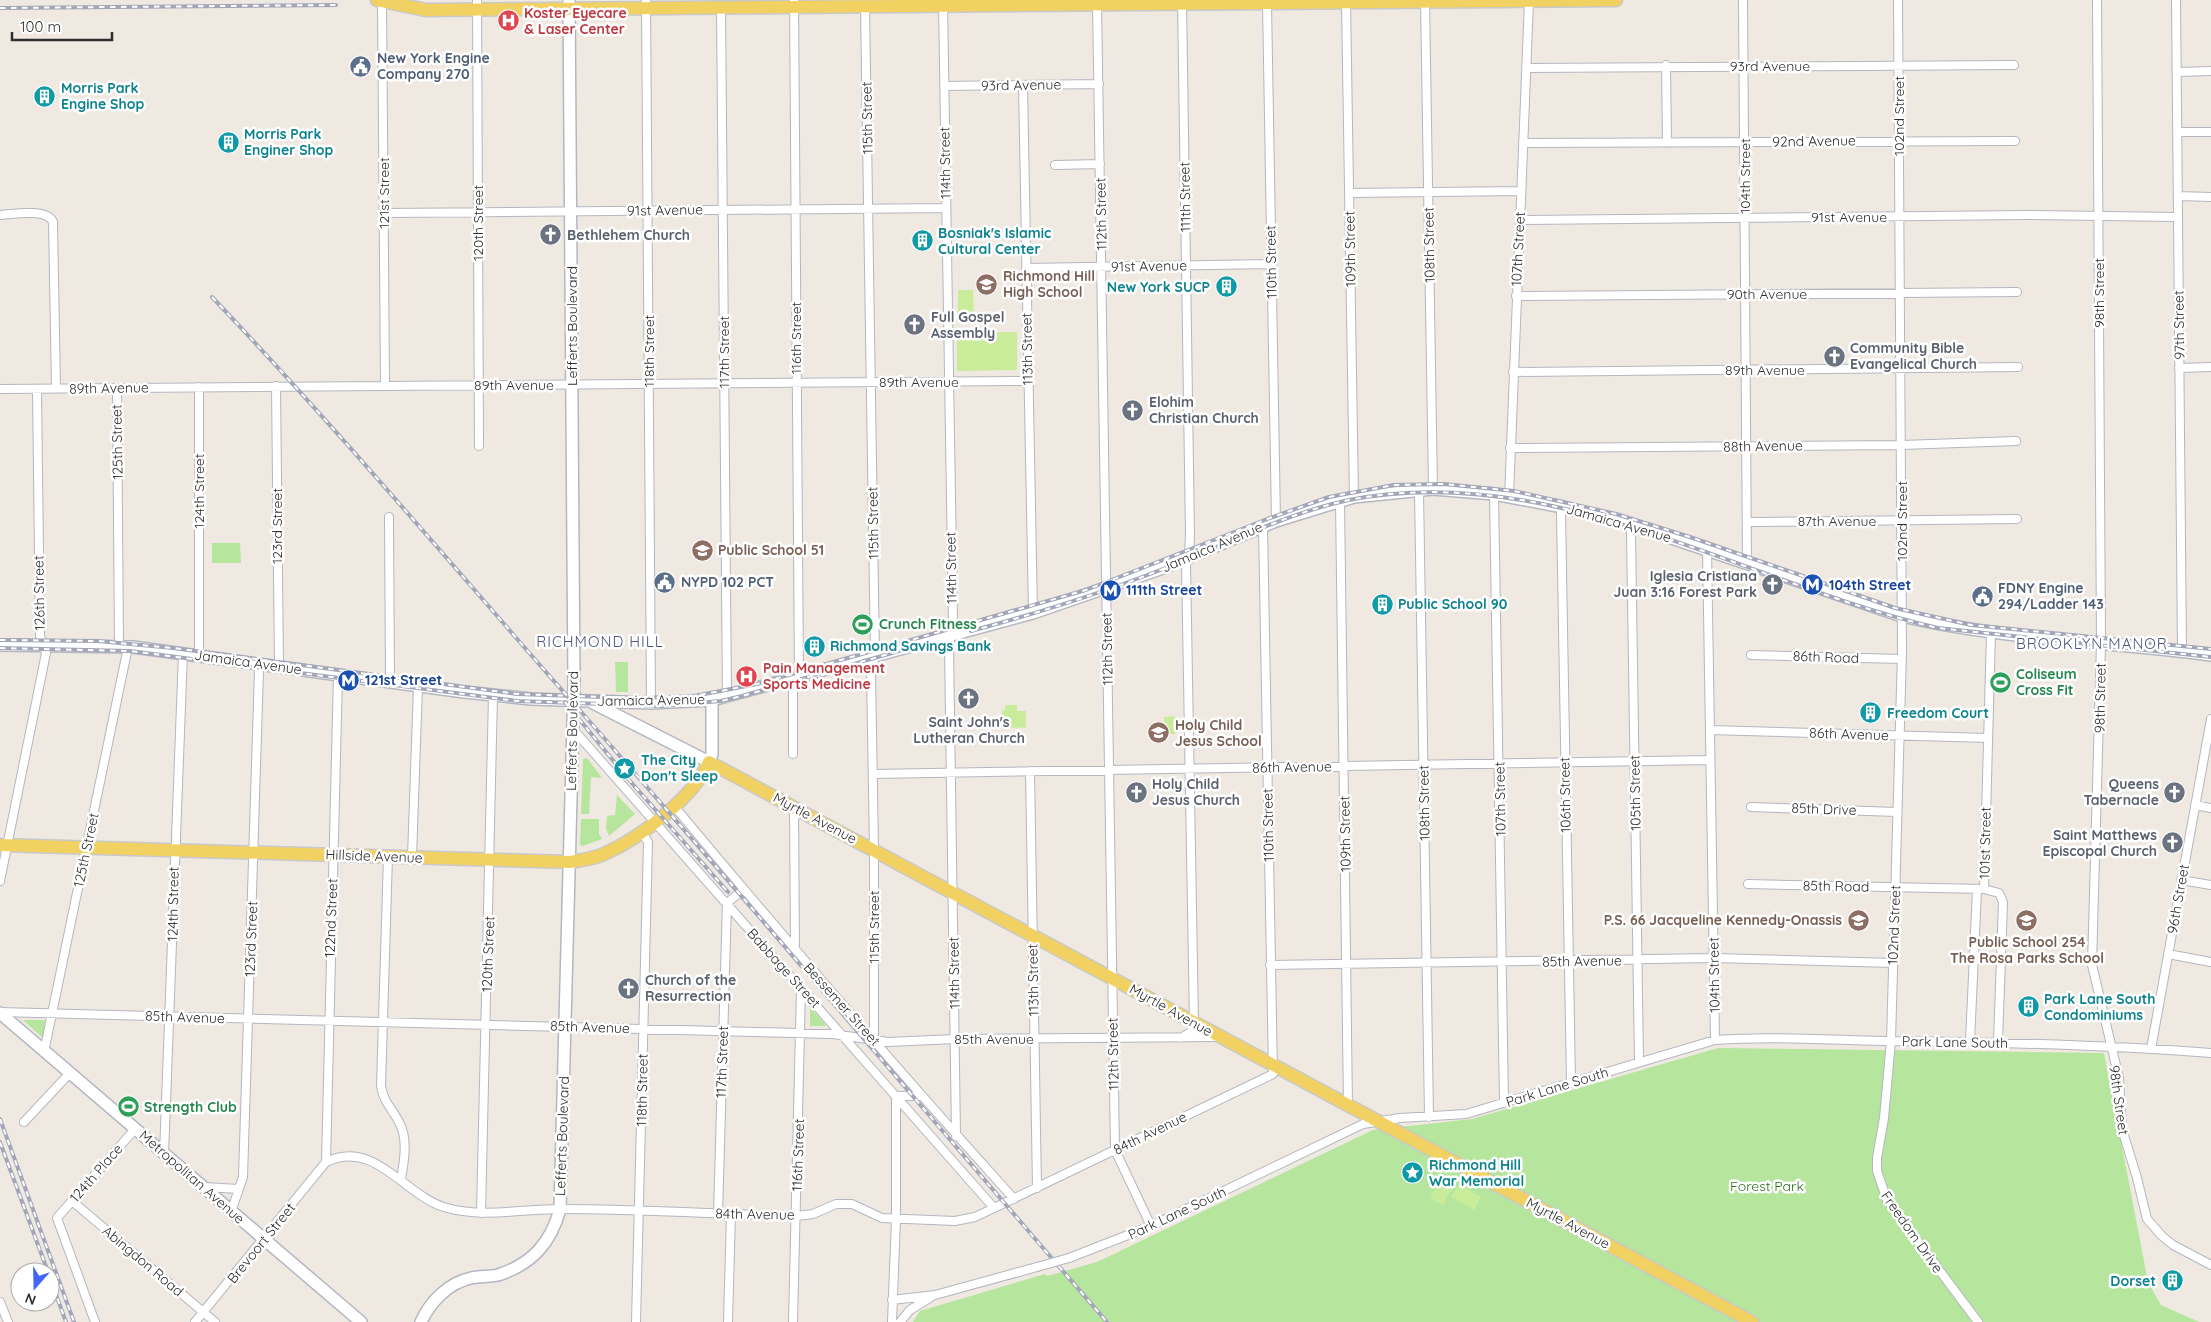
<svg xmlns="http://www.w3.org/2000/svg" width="2211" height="1322" font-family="Quicksand,sans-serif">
	<rect width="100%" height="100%" fill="#efe9e1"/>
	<path fill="#b6e59e" d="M212 543H240L241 563H212Z
		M615 662H628V692H616Z
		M587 758 602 778 591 777 589 814H581L583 759Z
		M617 795 635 814 609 836 606 829 607 816 615 815Z
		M581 819H599V834L602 839 583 846 580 845Z
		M810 1007 825 1024 826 1026H810Z
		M23 1020H45L43 1038Z
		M1718 1048 2104 1053 2148 1282 2161 1305 2199 1322H913L920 1311 1045 1274 1047 1276 1097 1262 1373 1130 1472 1119Z"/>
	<path fill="#c9ec9a" d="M958 290H973L974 316H958Z
		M1017 332V370L957 371V333Z
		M1005 705H1017V711H1026V728L1002 727V710H1005Z
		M1175 716V734H1165L1164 717Z
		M1442 1176 1455 1183 1443 1205 1430 1198Z
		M1459 1184 1481 1197 1474 1210 1451 1197Z"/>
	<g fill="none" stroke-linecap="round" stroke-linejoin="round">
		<defs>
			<path id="street" d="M382 0 385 386
				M477 0 479 446
				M646 0 651 703
				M794 0 799 676
				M1425 0 1433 489
				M1743 0 1747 562
				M1898 0 1902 652 1891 1041 1884 1118 1877 1158V1171L1887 1200 1978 1322
				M2097 0 2101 643 2092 965 2119 1078 2122 1129 2137 1178 2147 1219 2162 1236 2173 1245 2211 1265
				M2176 0 2182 651
				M943 2 953 621 949 646 956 1136
				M1346 2 1354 497
				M1097 3 1115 1150 1151 1226
				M1267 3 1276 521
				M865 6 875 657 871 671 874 850V1039
				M721 8 727 697
				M1666 65 1667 143
				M1526 68 2014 65
				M2177 72 2211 71
				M1023 85 1033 613
				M944 86 1099 84
				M2177 132H2211
				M1523 143 2015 141
				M1055 165 1100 164
				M1349 193 1521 191
				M2178 196 2211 197
				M384 213 946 208
				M0 215C14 214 47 208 53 222L56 388
				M1520 220 2026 215 2177 217
				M1026 268 1271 264
				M1516 296 2017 292
				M2179 368 2211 367
				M1513 372 2018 367
				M276 386 279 666
				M117 388 119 646
				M0 389 1027 381
				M1510 448 1902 445 2016 441
				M1419 490 1429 1117
				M1494 494 1504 1103
				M1509 497 1529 1
				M1340 501 1348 1107
				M1563 507 1561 513 1571 1082
				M389 517 390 682
				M1747 522 2017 519
				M1633 525 1631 532 1639 1061
				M1707 549 1715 1040
				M199 655V387
				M1751 655 1901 659
				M572 728 994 1208
				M1710 730 1988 738
				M793 754V677
				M1030 771 1037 1188
				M873 774 1710 760
				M2195 805 2211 808
				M674 806C785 939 898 1070 1014 1199
				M794 807 795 952
				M1751 807 1897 812
				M388 856 381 1086C384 1104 393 1109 400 1124 408 1140 404 1162 401 1179
				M412 857 418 686
				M2181 880 2211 885
				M0 881 46 653 40 636 37 389
				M1748 884 1984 889 1999 893 2003 902 1998 1042
				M1984 889 1991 633
				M2168 954 2211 962
				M1270 965 1714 958 1893 963
				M0 1012 833 1034 888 1042 955 1039 1220 1037
				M1181 1038 1194 1030V1023L1186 564 1189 557 1190 534 1182 0
				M1970 1041 1977 890
				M2151 1049 2211 719
				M44 1052 128 647
				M24 1122 69 1074
				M164 1154 183 653
				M326 1162 338 675
				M204 1187 239 1189
				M72 1201 215 1322
				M231 1212 243 1177 259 671 261 664
				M481 1213 493 695
				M718 1214 727 903 744 889
				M1069 1258 1151 1226 1363 1124 1400 1118 1466 1114 1715 1040C1773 1036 1831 1040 1889 1041 1997 1042 2104 1045 2211 1053
				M892 1300 935 1295 1037 1267
				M0 1302 8 1322
				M95 1322 57 1218 135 1129
				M195 1322 326 1162C375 1138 405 1197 447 1208 483 1218 523 1209 560 1209 639 1209 717 1214 796 1216L813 1214 836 1204H852L882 1218 955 1221 975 1217 994 1208 1273 1074 1263 526
				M636 1322 648 842 641 831
				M728 1322 731 1214
				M793 1322 801 989
				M892 1322 896 1219V1096H921
				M900 1322 910 1310 931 1297"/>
			<path id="secondary" d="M0 645 133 647 464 692 531 699 651 703 712 700 1033 613 1163 568 1276 521 1354 497 1433 489 1494 494 1563 507 1633 525 1902 616C2003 640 2108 641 2211 655
				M593 703 709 762 712 754V700
				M0 1013 361 1322
				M421 1322C430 1302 448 1283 471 1278 480 1276 489 1277 498 1275 532 1264 551 1243 560 1209L574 685 569 0"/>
			<path id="primary" d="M377 0 426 10 1616 0
				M0 845 570 862C581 860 593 859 604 854 640 838 693 798 709 762L1752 1322"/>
		</defs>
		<use href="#street" stroke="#b4b7c1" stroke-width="10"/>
		<use href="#secondary" stroke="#b4b7c1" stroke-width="14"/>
		<use href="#primary" stroke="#c9c9c9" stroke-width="15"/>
		<use href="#street" stroke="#fff" stroke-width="8"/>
		<use href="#secondary" stroke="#fff" stroke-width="11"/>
		<use href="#primary" stroke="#f2d163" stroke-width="12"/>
		<defs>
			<path id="rail" d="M0 8 336 5
				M212 297C330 421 440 551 553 680 741 892 922 1109 1107 1322
				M971 631C1038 613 1103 593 1168 567 1227 544 1287 513 1349 500 1554 460 1744 583 1938 628L2211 657
				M0 640 98 641 173 648 517 694 632 698 689 697 757 684 1086 590 1270 518 1329 497 1394 485 1444 484 1514 491 1616 514 1690 537 1895 608 1971 625 2211 649
				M0 648 130 651 517 701 661 706 721 701 742 696 920 645
				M565 702 630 781 728 892
				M0 1119 74 1322
				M0 1142 48 1272
				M50 1278 66 1322"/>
		</defs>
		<use href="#rail" stroke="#a3a6b8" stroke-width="4"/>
		<use href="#rail" stroke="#fff" stroke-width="2" stroke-dasharray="5.5" stroke-linecap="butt"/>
		<defs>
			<path id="street-bridge" d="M1037 1267 1069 1258"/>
		</defs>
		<use href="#street-bridge" stroke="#b4b7c1" stroke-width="10" stroke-linecap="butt"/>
		<use href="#street-bridge" stroke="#fff" stroke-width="8"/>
	</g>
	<defs>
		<symbol id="hospital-disc" viewBox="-11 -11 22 22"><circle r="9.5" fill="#e0444e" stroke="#fff"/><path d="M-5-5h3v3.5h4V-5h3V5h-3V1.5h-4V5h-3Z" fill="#fff"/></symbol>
		<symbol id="civic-disc" viewBox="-11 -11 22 22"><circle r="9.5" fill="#5c6f8a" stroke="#fff"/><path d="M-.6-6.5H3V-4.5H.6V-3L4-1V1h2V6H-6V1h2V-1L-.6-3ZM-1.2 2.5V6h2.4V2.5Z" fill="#fff"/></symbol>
		<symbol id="building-disc" viewBox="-11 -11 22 22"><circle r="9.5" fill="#0f9aa8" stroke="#fff"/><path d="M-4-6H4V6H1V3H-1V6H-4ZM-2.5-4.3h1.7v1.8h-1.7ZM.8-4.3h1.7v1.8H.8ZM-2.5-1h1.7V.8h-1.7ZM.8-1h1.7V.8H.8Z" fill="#fff"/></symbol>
		<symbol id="church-disc" viewBox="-11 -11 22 22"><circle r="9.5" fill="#6b7280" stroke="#fff"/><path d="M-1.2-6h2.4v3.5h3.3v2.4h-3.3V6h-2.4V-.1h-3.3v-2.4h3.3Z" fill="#fff"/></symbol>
		<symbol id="school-disc" viewBox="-11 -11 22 22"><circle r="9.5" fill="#8d6e63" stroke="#fff"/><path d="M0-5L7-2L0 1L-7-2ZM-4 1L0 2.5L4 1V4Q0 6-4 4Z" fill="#fff"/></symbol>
		<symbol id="metro-disc" viewBox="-11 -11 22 22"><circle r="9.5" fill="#1a4fb4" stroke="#fff"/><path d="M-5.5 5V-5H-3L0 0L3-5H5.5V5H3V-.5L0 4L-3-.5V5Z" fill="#fff"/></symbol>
		<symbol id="stadium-disc" viewBox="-11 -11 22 22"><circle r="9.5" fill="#2e9e5b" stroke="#fff"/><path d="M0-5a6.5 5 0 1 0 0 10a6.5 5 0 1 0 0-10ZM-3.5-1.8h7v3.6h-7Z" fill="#fff"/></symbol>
		<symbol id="sight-disc" viewBox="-11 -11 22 22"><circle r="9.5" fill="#0f9aa8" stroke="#fff"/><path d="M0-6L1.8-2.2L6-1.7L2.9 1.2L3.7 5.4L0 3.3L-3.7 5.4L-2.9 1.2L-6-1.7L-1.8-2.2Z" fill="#fff"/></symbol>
	</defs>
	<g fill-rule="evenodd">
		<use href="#hospital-disc" x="496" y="8" width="25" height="25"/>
		<use href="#civic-disc" x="348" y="54" width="25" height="25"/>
		<use href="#building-disc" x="32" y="84" width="25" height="25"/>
		<use href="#building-disc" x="216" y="130" width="25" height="25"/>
		<use href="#church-disc" x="538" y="222" width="25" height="25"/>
		<use href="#building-disc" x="910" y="228" width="25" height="25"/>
		<use href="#school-disc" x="974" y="272" width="25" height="25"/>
		<use href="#building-disc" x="1214" y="274" width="25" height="25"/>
		<use href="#church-disc" x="902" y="312" width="25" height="25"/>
		<use href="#church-disc" x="1822" y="344" width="25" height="25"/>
		<use href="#church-disc" x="1120" y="398" width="25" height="25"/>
		<use href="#school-disc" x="690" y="538" width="25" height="25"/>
		<use href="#civic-disc" x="652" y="570" width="25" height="25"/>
		<use href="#church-disc" x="1760" y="572" width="25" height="25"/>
		<use href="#metro-disc" x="1800" y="572" width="25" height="25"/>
		<use href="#metro-disc" x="1098" y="578" width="25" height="25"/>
		<use href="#civic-disc" x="1970" y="584" width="25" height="25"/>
		<use href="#building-disc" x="1370" y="592" width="25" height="25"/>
		<use href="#stadium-disc" x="850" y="612" width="25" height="25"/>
		<use href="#building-disc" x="802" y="634" width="25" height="25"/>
		<use href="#hospital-disc" x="734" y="664" width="25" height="25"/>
		<use href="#metro-disc" x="336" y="668" width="25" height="25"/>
		<use href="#stadium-disc" x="1988" y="670" width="25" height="25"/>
		<use href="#church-disc" x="956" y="686" width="25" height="25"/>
		<use href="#building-disc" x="1858" y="700" width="25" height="25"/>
		<use href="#school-disc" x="1146" y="720" width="25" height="25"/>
		<use href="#sight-disc" x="612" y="756" width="25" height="25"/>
		<use href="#church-disc" x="1124" y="780" width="25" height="25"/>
		<use href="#church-disc" x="2162" y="780" width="25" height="25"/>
		<use href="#church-disc" x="2160" y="830" width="25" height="25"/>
		<use href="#school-disc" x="1846" y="908" width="25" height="25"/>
		<use href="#school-disc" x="2014" y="908" width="25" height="25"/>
		<use href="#church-disc" x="616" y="976" width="25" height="25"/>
		<use href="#building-disc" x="2016" y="994" width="25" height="25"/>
		<use href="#stadium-disc" x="116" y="1094" width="25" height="25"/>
		<use href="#sight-disc" x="1400" y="1160" width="25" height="25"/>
		<use href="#building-disc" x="2160" y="1268" width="25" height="25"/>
	</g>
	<g text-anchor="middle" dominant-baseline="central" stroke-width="5" stroke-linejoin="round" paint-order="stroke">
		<g font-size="14" font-weight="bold" fill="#be3a42" stroke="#fff" text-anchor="start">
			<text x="524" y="13">Koster Eyecare<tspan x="524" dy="16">&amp; Laser Center</tspan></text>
			<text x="763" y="668">Pain Management<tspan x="763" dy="16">Sports Medicine</tspan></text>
		</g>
		<g font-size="14" font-weight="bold" fill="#4e5e75" stroke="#fff" text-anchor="start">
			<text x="377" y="58">New York Engine<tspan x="377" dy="16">Company 270</tspan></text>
			<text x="681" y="582">NYPD 102 PCT</text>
			<text x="1998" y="588">FDNY Engine<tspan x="1998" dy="16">294/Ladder 143</tspan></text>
		</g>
		<g font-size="14" fill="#2e2e2e" stroke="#fff">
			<text x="1770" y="66">93rd Avenue</text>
			<text transform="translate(1021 85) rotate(-1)">93rd Avenue</text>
			<text transform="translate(1899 116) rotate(-90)">102nd Street</text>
			<text transform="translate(867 118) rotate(-91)">115th Street</text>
			<text transform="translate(1814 141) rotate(-1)">92nd Avenue</text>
			<text transform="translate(945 163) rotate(-91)">114th Street</text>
			<text transform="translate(1745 176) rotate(-90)">104th Street</text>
			<text transform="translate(384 193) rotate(-90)">121st Street</text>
			<text transform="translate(1185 197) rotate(-91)">111th Street</text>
			<text transform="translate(665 210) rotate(-1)">91st Avenue</text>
			<text transform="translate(1101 214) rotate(-91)">112th Street</text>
			<text x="1849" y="217">91st Avenue</text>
			<text transform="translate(478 223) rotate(-90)">120th Street</text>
			<text transform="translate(1429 245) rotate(-91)">108th Street</text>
			<text transform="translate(1350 249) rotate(-91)">109th Street</text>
			<text transform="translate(1518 249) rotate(-87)">107th Street</text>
			<text transform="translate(1271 262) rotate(-91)">110th Street</text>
			<text transform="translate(1149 266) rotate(-1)">91st Avenue</text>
			<text transform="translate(2099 293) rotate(-90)">98th Street</text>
			<text x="1767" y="294">90th Avenue</text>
			<text transform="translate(2179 325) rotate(-91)">97th Street</text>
			<text transform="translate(572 326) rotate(-90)">Lefferts Boulevard</text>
			<text transform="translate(796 338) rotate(-90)">116th Street</text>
			<text transform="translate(1027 349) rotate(-91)">113th Street</text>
			<text transform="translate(649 351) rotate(-90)">118th Street</text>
			<text transform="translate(724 352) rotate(-90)">117th Street</text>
			<text x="1765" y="370">89th Avenue</text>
			<text x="919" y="382">89th Avenue</text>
			<text x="514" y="385">89th Avenue</text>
			<text transform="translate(109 388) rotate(-1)">89th Avenue</text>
			<text transform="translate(117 442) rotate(-91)">125th Street</text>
			<text transform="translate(1763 446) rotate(-1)">88th Avenue</text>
			<text transform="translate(199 491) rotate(-90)">124th Street</text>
			<text x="1837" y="521">87th Avenue</text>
			<text transform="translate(1902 521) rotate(-90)">102nd Street</text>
			<text transform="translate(873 523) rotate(-91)">115th Street</text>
			<text transform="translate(1619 523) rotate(16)">Jamaica Avenue</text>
			<text transform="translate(277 526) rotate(-90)">123rd Street</text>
			<text transform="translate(1212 547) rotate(-23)">Jamaica Avenue</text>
			<text transform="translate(951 568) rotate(-91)">114th Street</text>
			<text transform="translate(39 593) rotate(-91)">126th Street</text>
			<text transform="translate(1107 649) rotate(-91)">112th Street</text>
			<text transform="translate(1826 657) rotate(2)">86th Road</text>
			<text transform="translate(248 662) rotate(8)">Jamaica Avenue</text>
			<text transform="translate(2100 698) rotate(-89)">98th Street</text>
			<text transform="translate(651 700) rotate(-1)">Jamaica Avenue</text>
			<text transform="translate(572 731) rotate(-89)">Lefferts Boulevard</text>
			<text transform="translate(1849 734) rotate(2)">86th Avenue</text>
			<text transform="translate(1292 767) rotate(-1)">86th Avenue</text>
			<text transform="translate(1635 793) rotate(-91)">105th Street</text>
			<text transform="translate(1565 795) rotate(-91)">106th Street</text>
			<text transform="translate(1500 799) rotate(-91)">107th Street</text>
			<text transform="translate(1424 803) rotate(-91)">108th Street</text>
			<text transform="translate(1824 809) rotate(2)">85th Drive</text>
			<text transform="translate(815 818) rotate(28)">Myrtle Avenue</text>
			<text transform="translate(1268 825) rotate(-91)">110th Street</text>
			<text transform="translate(1345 834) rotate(-91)">109th Street</text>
			<text transform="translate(1985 843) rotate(-89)">101st Street</text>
			<text transform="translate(86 850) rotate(-78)">125th Street</text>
			<text transform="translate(374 856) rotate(2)">Hillside Avenue</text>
			<text transform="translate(1836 886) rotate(1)">85th Road</text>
			<text transform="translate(2178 899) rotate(-80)">96th Street</text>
			<text transform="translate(173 904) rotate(-89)">124th Street</text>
			<text transform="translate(331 918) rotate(-88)">122nd Street</text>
			<text transform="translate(1894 925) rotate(-88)">102nd Street</text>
			<text transform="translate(874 927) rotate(-90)">115th Street</text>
			<text transform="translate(251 939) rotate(-88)">123rd Street</text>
			<text transform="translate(488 954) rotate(-88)">120th Street</text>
			<text transform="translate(1582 961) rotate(-1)">85th Avenue</text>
			<text transform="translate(784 968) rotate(48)">Babbage Street</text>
			<text transform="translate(954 973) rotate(-91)">114th Street</text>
			<text transform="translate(1714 975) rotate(-91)">104th Street</text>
			<text transform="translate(1033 980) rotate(-91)">113th Street</text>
			<text transform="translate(842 1004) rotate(48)">Bessemer Street</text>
			<text transform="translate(1171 1010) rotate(29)">Myrtle Avenue</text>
			<text transform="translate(185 1017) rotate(2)">85th Avenue</text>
			<text transform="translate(590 1027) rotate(2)">85th Avenue</text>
			<text x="994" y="1039">85th Avenue</text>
			<text transform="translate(1955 1042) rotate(1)">Park Lane South</text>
			<text transform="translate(1113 1054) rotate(-91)">112th Street</text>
			<text transform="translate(722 1062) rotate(-88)">117th Street</text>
			<text transform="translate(1557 1087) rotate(-17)">Park Lane South</text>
			<text transform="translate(642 1090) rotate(-89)">118th Street</text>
			<text transform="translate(2119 1100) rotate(82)">98th Street</text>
			<text transform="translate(1150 1133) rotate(-26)">84th Avenue</text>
			<text transform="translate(562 1136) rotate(-88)">Lefferts Boulevard</text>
			<text transform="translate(798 1155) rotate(-88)">116th Street</text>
			<text transform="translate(96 1173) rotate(-49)">124th Place</text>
			<text transform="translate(192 1177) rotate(41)">Metropolitan Avenue</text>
			<text transform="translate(1177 1213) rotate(-25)">Park Lane South</text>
			<text transform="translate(755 1214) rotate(1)">84th Avenue</text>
			<text transform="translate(1568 1223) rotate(28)">Myrtle Avenue</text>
			<text transform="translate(1912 1232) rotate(55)">Freedom Drive</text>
			<text transform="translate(261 1243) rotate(-51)">Brevoort Street</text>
			<text transform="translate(143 1261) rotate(40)">Abingdon Road</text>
		</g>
		<g font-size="14" font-weight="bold" fill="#0d838f" stroke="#fff" text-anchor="start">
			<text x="61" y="88">Morris Park<tspan x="61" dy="16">Engine Shop</tspan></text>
			<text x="244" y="134">Morris Park<tspan x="244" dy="16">Enginer Shop</tspan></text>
			<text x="938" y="233">Bosniak's Islamic<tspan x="938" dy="16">Cultural Center</tspan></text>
			<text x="1210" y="287" text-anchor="end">New York SUCP</text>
			<text x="1398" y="604">Public School 90</text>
			<text x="830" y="646">Richmond Savings Bank</text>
			<text x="1887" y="713">Freedom Court</text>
			<text x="641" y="760">The City<tspan x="641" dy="16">Don't Sleep</tspan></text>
			<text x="2044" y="999">Park Lane South<tspan x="2044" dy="16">Condominiums</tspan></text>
			<text x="1429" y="1165">Richmond Hill<tspan x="1429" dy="16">War Memorial</tspan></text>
			<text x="2156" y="1281" text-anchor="end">Dorset</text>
		</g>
		<g font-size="14" font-weight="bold" fill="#5b616d" stroke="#fff" text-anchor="start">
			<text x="567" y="235">Bethlehem Church</text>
			<text x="931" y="317">Full Gospel<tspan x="931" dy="16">Assembly</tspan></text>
			<text x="1850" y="348">Community Bible<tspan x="1850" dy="16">Evangelical Church</tspan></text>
			<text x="1149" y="402">Elohim<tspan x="1149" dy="16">Christian Church</tspan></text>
			<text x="1757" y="576" text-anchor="end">Iglesia Cristiana<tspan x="1757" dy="16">Juan 3:16 Forest Park</tspan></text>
			<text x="969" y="722" text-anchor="middle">Saint John's<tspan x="969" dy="16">Lutheran Church</tspan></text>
			<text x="1152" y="784">Holy Child<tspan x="1152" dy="16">Jesus Church</tspan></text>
			<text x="2159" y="784" text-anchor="end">Queens<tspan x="2159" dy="16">Tabernacle</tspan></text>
			<text x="2157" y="835" text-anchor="end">Saint Matthews<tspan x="2157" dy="16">Episcopal Church</tspan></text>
			<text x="645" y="980">Church of the<tspan x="645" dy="16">Resurrection</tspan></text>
		</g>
		<g font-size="14" font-weight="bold" fill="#785e54" stroke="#fff" text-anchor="start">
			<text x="1003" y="276">Richmond Hill<tspan x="1003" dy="16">High School</tspan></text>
			<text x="718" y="550">Public School 51</text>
			<text x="1175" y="725">Holy Child<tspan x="1175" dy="16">Jesus School</tspan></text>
			<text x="1842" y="920" text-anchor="end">P.S. 66 Jacqueline Kennedy-Onassis</text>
			<text x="2027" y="942" text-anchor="middle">Public School 254<tspan x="2027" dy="16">The Rosa Parks School</tspan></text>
		</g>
		<g font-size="14" font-weight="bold" fill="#164399" stroke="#fff" text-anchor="start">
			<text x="1829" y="585">104th Street</text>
			<text x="1126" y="590">111th Street</text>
			<text x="365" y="680">121st Street</text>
		</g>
		<g font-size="14" font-weight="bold" fill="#27864d" stroke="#fff" text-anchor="start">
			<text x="879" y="624">Crunch Fitness</text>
			<text x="2016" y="674">Coliseum<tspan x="2016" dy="16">Cross Fit</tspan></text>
			<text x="144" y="1107">Strength Club</text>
		</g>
		<g font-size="14" fill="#2c6e1b" stroke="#fff">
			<text x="1767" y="1186">Forest Park</text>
		</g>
		<g font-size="15" letter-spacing="1" fill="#4d5680" stroke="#fff">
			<text x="600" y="641">RICHMOND HILL</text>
			<text x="2092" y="643">BROOKLYN MANOR</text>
		</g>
	</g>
	<g transform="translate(35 1287) rotate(200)"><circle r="24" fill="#ffffff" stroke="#ababab"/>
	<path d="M0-4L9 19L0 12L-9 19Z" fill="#4264fb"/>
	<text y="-8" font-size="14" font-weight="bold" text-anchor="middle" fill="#2e2e2e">N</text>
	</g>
	<path d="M12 32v8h100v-8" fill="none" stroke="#2e2e2e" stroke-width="2.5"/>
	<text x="20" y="32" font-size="15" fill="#2e2e2e" stroke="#ffffff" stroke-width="4" paint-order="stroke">100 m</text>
</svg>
